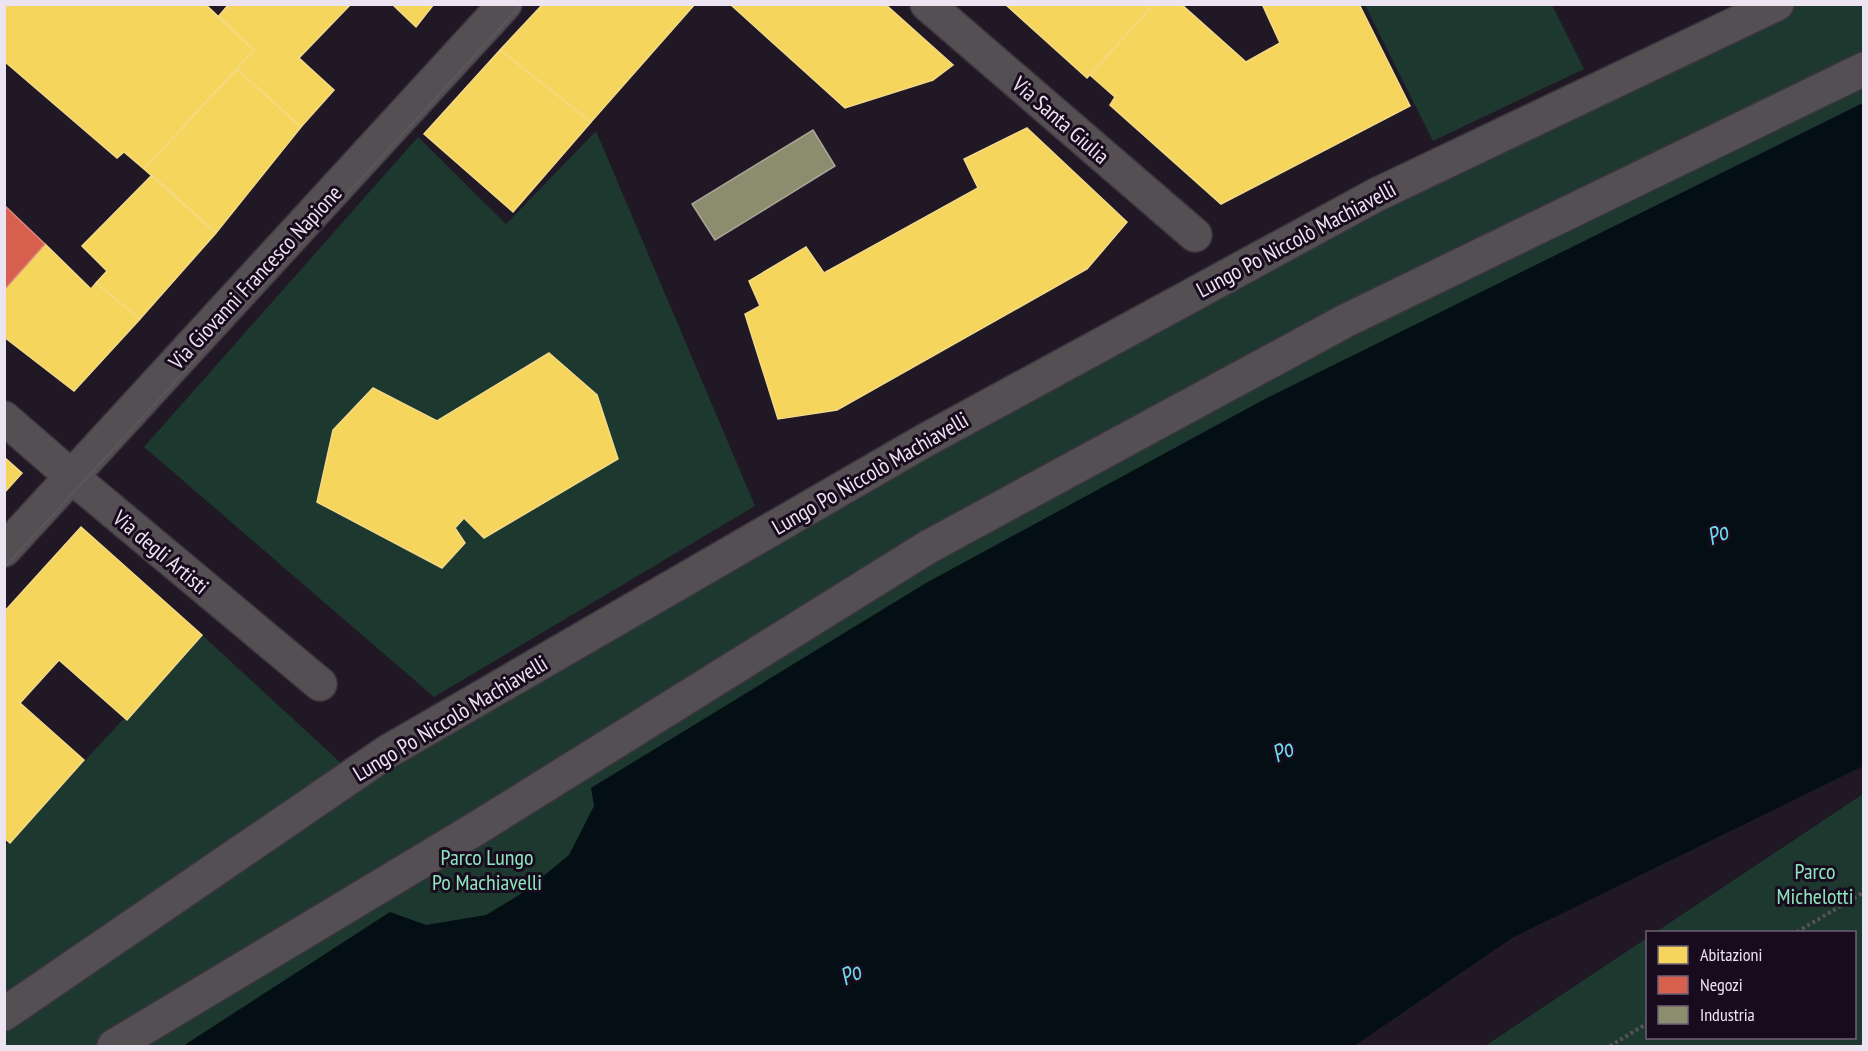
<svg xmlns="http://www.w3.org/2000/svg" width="1868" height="1051" font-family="'PT Sans Narrow',sans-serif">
	<rect width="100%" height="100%" fill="#201824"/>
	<path fill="#1d382e" d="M1365 5H1552L1584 69 1433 141Z
		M1777 5H1863V176L298 1046H4L5 846 202 635 354 775 924 441Z
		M596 131 755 506 434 697 144 447 418 137 506 224Z
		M1863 794V1046H1485L1647 938 1648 1038H1854V932H1656Z"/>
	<path fill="#030f14" d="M1863 103V766L1512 938 1354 1046H183L390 912 426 925 486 915 524 892 569 855 594 806 591 788 926 583 1263 400Z"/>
	<path fill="#f6d55c" stroke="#f3da89" stroke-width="1.5" d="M4 4H205L254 50 144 169 124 152 117 158 4 61Z
		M229 4H351L299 58 334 90 301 127 237 69 254 50 218 17Z
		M392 4H434L416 27Z
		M543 4H695L591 122 500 50Z
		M730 4H885L953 65 933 80 845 108Z
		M1005 4H1154L1087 78Z
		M1154 4H1181L1246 62 1280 43 1263 6 1264 4H1359L1410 106 1221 204 1110 105 1115 97 1090 75Z
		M500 50 591 122 513 212 424 134Z
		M237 69 301 127 216 233 144 169Z
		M1027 128 1127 222 1087 269 837 410 778 419 745 314 760 306 749 281 806 247 824 273 978 188 964 159Z
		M152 175 216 233 140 319 96 283 107 271 82 246Z
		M45 244 91 289 96 283 140 319 74 391 4 337V290Z
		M549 353 597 395 618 459 484 538 464 518 455 528 465 543 442 568 317 502 333 430 373 388 437 421Z
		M4 457 22 473 4 493Z
		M81 527 202 635 127 720 59 660 20 703 84 760 10 843 4 838V612Z"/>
	<path fill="#d6604d" stroke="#dd887e" stroke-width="1.5" d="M4 205 45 244 4 290Z"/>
	<path fill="#8c8c6e" stroke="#a9a696" stroke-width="1.5" d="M813 130 835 166 715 240 692 204Z"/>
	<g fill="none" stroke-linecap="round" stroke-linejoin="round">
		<defs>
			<path id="minor" d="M927 4 1195 235
				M4 418 72 477 320 684
				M4 550 505 4
				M4 1014 387 752 924 441 1376 195 1777 4
				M114 1046 477 828 928 547 1345 321 1864 69"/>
		</defs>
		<use href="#minor" stroke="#3c3540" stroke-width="36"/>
		<path stroke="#565257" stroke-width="4" stroke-dasharray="3 3" stroke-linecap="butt" d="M1797 932 1864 892
			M1610 1046 1648 1023"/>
		<use href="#minor" stroke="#534f52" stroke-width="33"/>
		<path stroke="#5c585f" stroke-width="1.5" d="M4 568 522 4"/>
	</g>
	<g text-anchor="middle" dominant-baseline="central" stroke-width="6" stroke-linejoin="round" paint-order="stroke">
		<g font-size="22" fill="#ede4f2" stroke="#190b1e">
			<text transform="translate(1061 120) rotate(41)">Via Santa Giulia</text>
			<text transform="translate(1296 239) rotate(-28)">Lungo Po Niccolò Machiavelli</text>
			<text transform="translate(255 277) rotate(-47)">Via Giovanni Francesco Napione</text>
			<text transform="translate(870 473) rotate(-30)">Lungo Po Niccolò Machiavelli</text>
			<text transform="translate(161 552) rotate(40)">Via degli Artisti</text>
			<text transform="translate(450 718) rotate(-31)">Lungo Po Niccolò Machiavelli</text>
		</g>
		<g font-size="22" fill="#8ce5bc" stroke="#190b1e">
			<text x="487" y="857">Parco Lungo<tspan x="487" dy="25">Po Machiavelli</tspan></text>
			<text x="1815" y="871">Parco<tspan x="1815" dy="25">Michelotti</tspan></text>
		</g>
		<g font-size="24" font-style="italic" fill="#6edbf1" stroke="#190b1e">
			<text transform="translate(1717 534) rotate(-23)">Po</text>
			<text transform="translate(1282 751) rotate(-27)">Po</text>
			<text transform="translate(850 974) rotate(-27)">Po</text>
		</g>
	</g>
	<rect width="1868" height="1051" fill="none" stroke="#ede4f2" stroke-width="12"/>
	<rect x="1646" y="931" width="210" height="108" fill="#190b1e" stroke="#6e6273" stroke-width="1.5"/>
	<rect x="1658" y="946" width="30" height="18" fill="#f6d55c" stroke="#6e6273" stroke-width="1.5"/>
	<text x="1700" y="961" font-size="18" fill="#ede4f2">Abitazioni</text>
	<rect x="1658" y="976" width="30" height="18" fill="#d6604d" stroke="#6e6273" stroke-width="1.5"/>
	<text x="1700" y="991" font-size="18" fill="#ede4f2">Negozi</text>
	<rect x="1658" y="1006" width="30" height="18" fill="#8c8c6e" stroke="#6e6273" stroke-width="1.5"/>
	<text x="1700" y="1021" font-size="18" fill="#ede4f2">Industria</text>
</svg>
